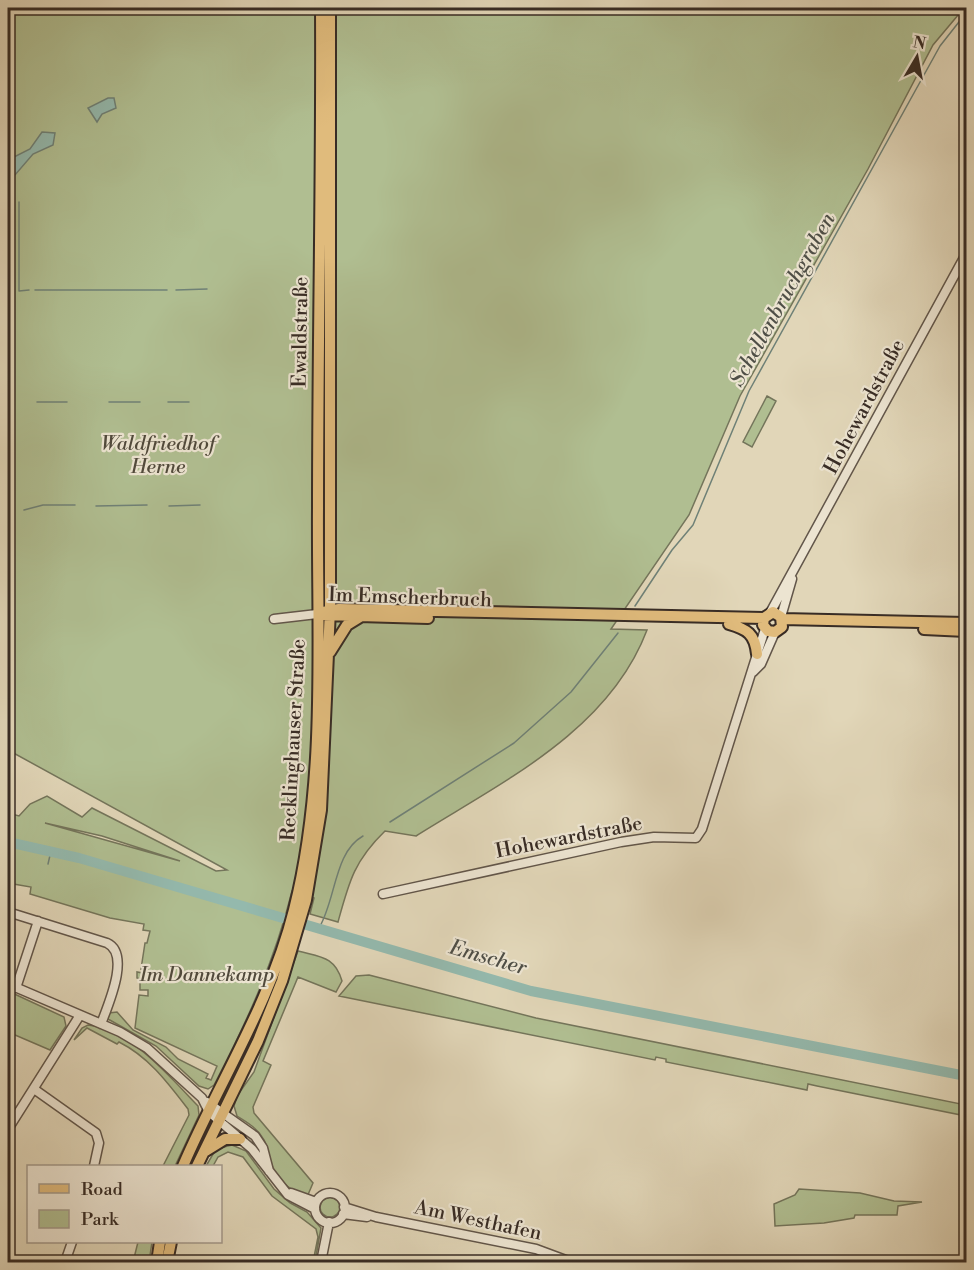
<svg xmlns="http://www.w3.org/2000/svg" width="974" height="1270" font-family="'Libre Bodoni',serif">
	<rect width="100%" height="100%" fill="#e1d6b8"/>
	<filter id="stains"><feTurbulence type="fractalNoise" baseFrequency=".00333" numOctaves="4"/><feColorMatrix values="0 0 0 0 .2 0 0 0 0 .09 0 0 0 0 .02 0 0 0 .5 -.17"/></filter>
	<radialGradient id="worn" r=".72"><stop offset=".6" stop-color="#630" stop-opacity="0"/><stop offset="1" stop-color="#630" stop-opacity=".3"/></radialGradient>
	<path fill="#b0be91" stroke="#74755b" stroke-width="1.5" fill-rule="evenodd" d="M8 8H964L933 45 868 169 740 396 689 515 611 629 647 630C609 731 502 782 416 836L385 831C354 861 349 882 338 922L310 914 314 898 292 891C275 960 247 1022 214 1085L208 1089 199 1086 156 1046 108 1019 109 1013 117 1012 133 1030 166 1047 178 1059 208 1074 206 1078 211 1080 217 1066 135 1028 139 995 148 996V990H140V979L137 978V972L148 974V970L141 969 145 943H147L150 931 143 930 144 924 110 918 30 894 31 887 8 883V813L19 816 30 804 47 796 82 817 92 808 216 871 227 870 8 750ZM45 823 102 836 180 861Z
		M767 396 776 401 752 447 743 442Z
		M298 951C320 957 335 956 342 981L336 992 298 977 263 1061 271 1065 253 1107 254 1113 313 1183 307 1197C288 1189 275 1180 270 1159 268 1151 267 1143 262 1137 256 1127 246 1122 237 1116L234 1106 237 1096 254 1072Z
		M369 975 536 1018 966 1105V1116L817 1086 808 1084 807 1090 666 1062V1059L656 1057 655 1060 339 996 356 976Z
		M8 991 64 1017 66 1026 50 1050 8 1032Z
		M88 1025C130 1029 170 1077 198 1106L199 1115 175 1166H163L189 1115 188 1109C168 1083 149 1057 119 1042L117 1044 87 1028 74 1040 82 1028Z
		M232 1145 246 1151 274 1189 290 1203 307 1212 321 1228 315 1262H313L318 1237 316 1229 272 1196 243 1157 228 1152 218 1157 213 1166H206L216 1149Z
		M799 1189 860 1193 894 1201 922 1202 898 1206 897 1215H855L854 1218 824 1223 775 1226 774 1204 795 1195Z
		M320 1207a10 10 0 1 1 20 0a10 10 0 1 1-20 0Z
		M138 1242H152L149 1262H133Z"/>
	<path fill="#94b9ad" stroke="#6f8177" stroke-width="1.5" d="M108 98H114L116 108 102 114 97 122 88 108Z
		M42 132 55 133 53 145 33 154 15 175 8 178V160L30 149Z"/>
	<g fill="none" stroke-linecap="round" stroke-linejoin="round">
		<path stroke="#6f8177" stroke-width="1.5" d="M19 202V291L29 290
			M35 290H167
			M176 290 207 289
			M37 402H67
			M109 402H140
			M168 402H189
			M96 506 147 505
			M169 506 200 505
			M24 510 43 505H75
			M635 606 672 550 693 525 749 391 940 46 966 13
			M390 822 514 743 571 692 618 633
			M48 864 51 851
			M319 928C336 900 334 852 363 836"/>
		<path stroke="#94b9ad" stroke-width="10" d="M8 842 79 858 531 991 966 1076"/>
		<defs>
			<path id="minor" d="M770 613 966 254
				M781 617 792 579
				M274 619 317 614
				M753 672 761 664 775 632
				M383 894 621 842 654 837 696 838 702 829 765 629
				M8 912 107 943C131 954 108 1005 101 1024
				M8 984 120 1032 147 1048 202 1098 209 1112 252 1149 288 1195 315 1209
				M16 988 38 921
				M34 1089 96 1133 99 1143 94 1166
				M207 1102 255 1136 263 1148 269 1171
				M8 1129 80 1015
				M291 1193 316 1202
				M315 1208a15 15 0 1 1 30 0a15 15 0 1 1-30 0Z
				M344 1207 376 1217 536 1249 571 1262
				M343 1214 367 1217
				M8 1262H11
				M65 1262 72 1242
				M321 1262 329 1222"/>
			<path id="major" d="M323 612 339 609 764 618 773 612 781 617 782 627 775 632 768 631 763 625 764 618
				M324 615 428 618
				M782 619 966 623
				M729 624C747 629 755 634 757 654
				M924 629 966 631
				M330 652 347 625 360 617
				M204 1152 225 1139H240
				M183 1166C220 1080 271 1002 294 910 327 780 317 641 318 507 318 341 322 174 321 8
				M197 1166 258 1041 282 981 306 900 321 810 330 609V8
				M157 1262 160 1242
				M167 1262 171 1242"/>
		</defs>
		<use href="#minor" stroke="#62564a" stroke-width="11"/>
		<use href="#major" stroke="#382c25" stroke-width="14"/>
		<use href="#minor" stroke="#ece4d1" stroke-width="8"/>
		<use href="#major" stroke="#e0bb7c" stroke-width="10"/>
	</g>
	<g text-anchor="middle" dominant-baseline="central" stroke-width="4.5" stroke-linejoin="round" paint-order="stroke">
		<g font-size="20" fill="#382c25" stroke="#ece4d1">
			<text transform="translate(301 332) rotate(-89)">Ewaldstraße</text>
			<text transform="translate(865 407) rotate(-62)">Hohewardstraße</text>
			<text transform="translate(410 598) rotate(2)">Im Emscherbruch</text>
			<text transform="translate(294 740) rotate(-87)">Recklinghauser Straße</text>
			<text transform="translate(569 838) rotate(-11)">Hohewardstraße</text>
			<text transform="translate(478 1221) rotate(12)">Am Westhafen</text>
		</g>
		<g font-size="20" font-style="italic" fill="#50493b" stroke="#ece4d1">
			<text x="158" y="444">Waldfriedhof<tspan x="158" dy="23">Herne</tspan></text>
			<text x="207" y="975">Im Dannekamp</text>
		</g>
		<g font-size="21" font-style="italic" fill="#4f4f47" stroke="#ece4d1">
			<text transform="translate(783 300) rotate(-61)">Schellenbruchgraben</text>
			<text transform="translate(488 958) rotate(16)">Emscher</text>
		</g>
	</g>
	<rect width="974" height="1270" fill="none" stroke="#e1d6b8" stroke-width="30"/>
	<rect x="9" y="9" width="956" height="1252" fill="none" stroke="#382c25" stroke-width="3"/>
	<rect x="15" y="15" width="944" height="1240" fill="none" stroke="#382c25" stroke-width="1.5"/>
	<rect x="27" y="1165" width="195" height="78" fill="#ece4d1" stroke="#a49a8c" stroke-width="1.5"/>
	<rect x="39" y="1184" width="30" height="9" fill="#e0bb7c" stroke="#a49a8c" stroke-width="1.5"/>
	<text x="81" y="1195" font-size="18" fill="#382c25">Road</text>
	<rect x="39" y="1210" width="30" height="18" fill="#b0be91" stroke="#a49a8c" stroke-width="1.5"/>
	<text x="81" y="1225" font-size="18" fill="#382c25">Park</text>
	<g transform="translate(917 57) rotate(10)" stroke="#ece4d1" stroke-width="4.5" paint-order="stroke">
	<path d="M0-4.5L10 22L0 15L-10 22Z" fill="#382c25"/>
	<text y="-9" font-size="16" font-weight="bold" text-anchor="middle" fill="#382c25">N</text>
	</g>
	<rect width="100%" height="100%" filter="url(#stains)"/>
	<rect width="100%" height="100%" fill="url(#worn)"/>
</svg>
